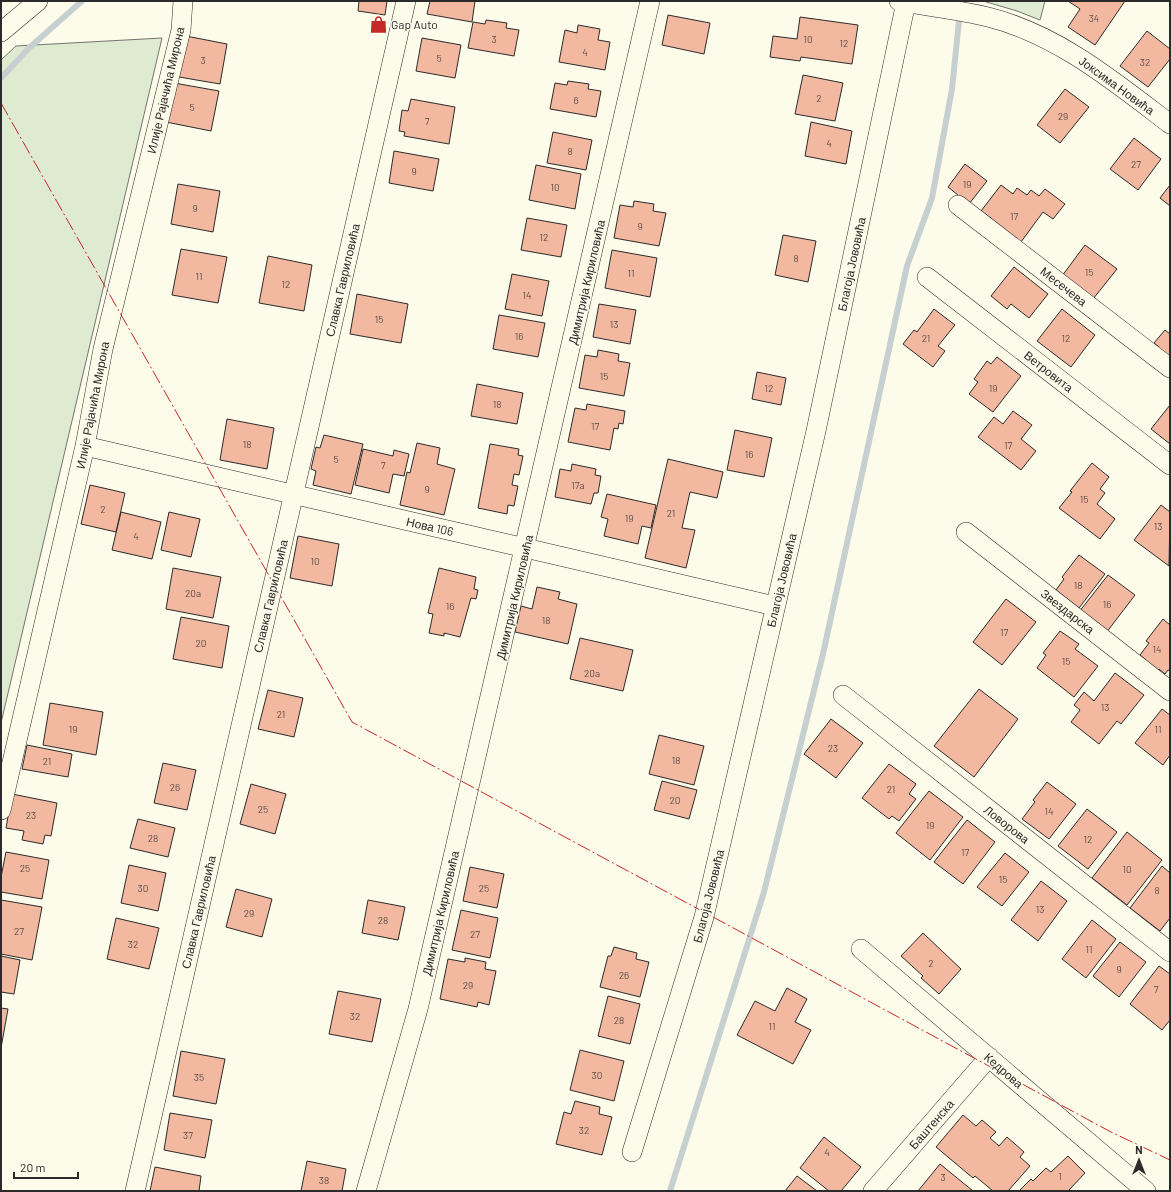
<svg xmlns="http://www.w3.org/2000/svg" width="1171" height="1192" font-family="Barlow,sans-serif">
	<rect width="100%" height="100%" fill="#fdfbea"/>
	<path fill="#deebd1" stroke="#74746e" d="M983 1H1045L1040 20 1017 11Z
		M162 38 1 723V60L16 46Z"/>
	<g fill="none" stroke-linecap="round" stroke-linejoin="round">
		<path stroke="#c7d0d0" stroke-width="6" d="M1 78 29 48 82 1
			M670 1191 764 892 823 654 907 266 932 198 952 89 961 1"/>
	</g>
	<path fill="#f2b8a0" stroke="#2b2b2b" d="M359 1H387L385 15 358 11Z
		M430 1H475L472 22 427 14Z
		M1068 1H1125L1095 45 1068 27 1080 9Z
		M668 15 710 23 704 54 662 45Z
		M800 17 858 25 852 64 801 57 800 61 770 57 773 36 797 39Z
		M486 20 507 23 506 28 519 30 514 56 468 48 473 22 485 24Z
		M578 25 600 29 598 40 610 42 605 70 559 62 565 30 577 33Z
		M1147 31 1170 49V59L1148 87 1120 66Z
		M186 36 227 44 220 84 179 77Z
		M422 38 461 45 455 78 416 71Z
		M803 75 843 83 835 121 795 114Z
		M568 81 589 84 588 89 601 91 596 117 550 109 555 83 567 85Z
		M174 83 219 91 211 131 166 122Z
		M1065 89 1089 107 1060 143 1037 125Z
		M411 99 455 107 449 144 404 136 405 132 399 131 402 110 408 111Z
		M811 122 852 131 846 164 805 156Z
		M553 132 592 140 586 170 547 163Z
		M1134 138 1161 159 1138 190 1110 169Z
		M394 151 439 159 433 191 389 183Z
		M965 164 987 181 969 204 948 187Z
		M536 165 581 174 575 209 529 200Z
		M178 184 220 191 213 232 171 224Z
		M1001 185 1013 194 1017 188 1027 195 1031 190 1039 196 1045 189 1065 204 1053 219 1043 212 1021 242 1015 237 1013 239 990 222 992 219 981 211Z
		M1170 185V206L1160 198Z
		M634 201 654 204 653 211 666 213 659 246 614 238 620 205 633 207Z
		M527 218 567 225 561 257 521 250Z
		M783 235 816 241 808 282 775 275Z
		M1085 245 1117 269 1093 299 1062 276Z
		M181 249 227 257 218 303 172 295Z
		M612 250 657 258 650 297 605 288Z
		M268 256 312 265 304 311 259 303Z
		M1014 267 1048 294 1029 318 1011 304 1007 309 991 296Z
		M512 274 549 281 542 316 505 309Z
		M357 294 408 304 401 343 350 334Z
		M599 304 636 310 630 344 593 337Z
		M934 309 955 325 938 346 945 351 933 367 903 344 914 330 917 332Z
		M1062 309 1095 335 1071 367 1037 341Z
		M499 315 545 323 538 357 493 349Z
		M1165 330 1170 334V360L1157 350 1159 347 1154 343Z
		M598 350 619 354 618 361 630 363 624 396 579 388 585 355 597 357Z
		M997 357 1021 376 993 412 969 394 978 382 974 379 987 361 991 364Z
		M757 372 786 378 781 405 752 399Z
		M477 384 523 393 517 424 471 416Z
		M587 404 625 411 623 424 619 423 618 429 614 428 610 450 568 442 575 408 586 410Z
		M1170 405V444L1151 429Z
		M1013 411 1032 425 1021 439 1036 451 1021 470 978 437 994 417 1003 424Z
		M227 419 274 428 267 469 220 460Z
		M735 430 772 438 764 477 727 470Z
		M324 435 363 444 351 494 313 485 316 471 311 469 316 447 320 448Z
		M417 443 440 448 437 464 455 469 444 515 400 505 407 472 410 473Z
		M490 444 519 449 518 455 523 456 519 475 514 474 512 485 518 486 514 506 508 505 507 514 478 508Z
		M363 449 393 456 394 450 409 454 404 476 393 474 389 493 355 485Z
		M668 459 723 472 717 498 690 492 682 528 695 530 686 568 645 558Z
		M1092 463 1109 477 1100 489 1105 493 1097 504 1115 519 1100 539 1059 508 1072 492 1070 491Z
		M572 464 596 469 595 475 601 476 598 493H594L591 504 555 497 560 469 571 471Z
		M90 485 125 493 116 532 81 524Z
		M607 494 656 505 651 528 642 526 638 544 604 536 608 519 601 517Z
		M1161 505 1170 512 1169 566 1134 540Z
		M121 512 161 522 152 559 112 550Z
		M169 512 200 519 191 557 161 550Z
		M298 536 339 544 332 586 290 578Z
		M1079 555 1105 574 1079 608 1056 590 1064 579 1062 577Z
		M173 568 221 577 213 618 166 609Z
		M439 568 476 577 474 589 478 590 476 599 471 598 460 637 444 633V636L429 633 433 614 428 613Z
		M1108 575 1135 595 1106 633 1079 612Z
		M537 587 560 592 558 599 577 604 568 644 515 632 521 606 532 609Z
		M1006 599 1036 622 1002 665 973 642Z
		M181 617 229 626 222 668 173 659Z
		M1163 619 1170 625V671L1168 670 1165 674 1159 669 1157 672 1144 662 1146 660 1140 655 1149 643 1146 641Z
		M1060 631 1079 644 1075 649 1098 666 1074 697 1037 668 1046 655 1043 653Z
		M580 638 633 650 623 691 570 679Z
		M1115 673 1144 695 1121 724 1117 721 1099 744 1071 722 1080 710 1074 705 1084 692 1094 701Z
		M979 689 1018 719 974 777 934 746Z
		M268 690 303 698 294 737 258 729Z
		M50 703 103 712 96 755 43 745Z
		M1162 709 1170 715V755L1163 765 1135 743Z
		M831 719 863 743 836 778 804 754Z
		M659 735 704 746 694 785 649 774Z
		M27 745 72 754 68 777 22 769Z
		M163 763 196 770 187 810 154 803Z
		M889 764 916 784 909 794 916 799 899 821 892 816 889 819 862 798Z
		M662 781 697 790 689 819 654 810Z
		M1047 782 1076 804 1049 839 1022 819 1035 802 1033 800Z
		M251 784 286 794 275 834 240 824Z
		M929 791 963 817 930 860 896 833Z
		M12 794 57 803 51 836 45 835 43 844 22 840 24 831 6 828Z
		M1087 809 1117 832 1088 869 1058 846Z
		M138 819 175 828 168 857 130 848Z
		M967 820 995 842 963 884 934 862Z
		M1127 832 1162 860 1127 905 1092 878Z
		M6 852 49 860 42 899 1 892V877Z
		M1005 853 1029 872 1002 906 977 887Z
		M129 865 166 873 158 911 121 903Z
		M1162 866 1170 873V918L1160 931 1130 908Z
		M470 867 504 874 497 908 463 901Z
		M1041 881 1067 901 1038 941 1011 920Z
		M236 889 272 899 262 937 226 927Z
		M1 900 42 907 32 960 1 954Z
		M368 900 405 907 398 940 362 933Z
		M461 910 498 918 490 958 452 950Z
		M116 918 159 928 149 969 107 959Z
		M1092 920 1116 939 1086 978 1062 959Z
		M923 933 961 969 939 994 921 978 923 976 901 956Z
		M1120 942 1146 962 1119 997 1093 976Z
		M614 947 637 953 636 959 649 962 640 997 600 987 608 956H611Z
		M1 956 20 960 14 994 1 992Z
		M465 958 486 962 485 969 496 971 489 1005 478 1002 477 1007 440 999 448 959 465 962Z
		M1159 966 1170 974V1020L1162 1030 1130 1004Z
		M787 988 807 999 795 1022 811 1030 793 1064 737 1035 755 1001 775 1011Z
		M338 991 381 999 372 1042 329 1034Z
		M608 996 640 1004 630 1044 598 1036Z
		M1 1008 8 1009 1 1048Z
		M580 1050 624 1061 614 1101 570 1090Z
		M181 1051 225 1059 216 1104 173 1096Z
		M575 1101 600 1107 599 1114 612 1117 602 1155 556 1144 564 1112 571 1114Z
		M170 1113 212 1120 205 1158 164 1150Z
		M963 1115 976 1126 982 1120 996 1132 990 1138 999 1146 1007 1137 1024 1152 1020 1157 1030 1166 1008 1191H993L975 1176 973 1178 936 1147Z
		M824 1137 861 1167 841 1191H829L800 1168Z
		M1068 1156 1085 1173 1069 1190 1070 1191H1019L1031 1179 1033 1181 1046 1168 1051 1172Z
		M307 1161 346 1169 342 1191H301Z
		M940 1164 973 1191H918Z
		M155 1167 201 1176 199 1191H150Z
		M797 1176 817 1191H785Z"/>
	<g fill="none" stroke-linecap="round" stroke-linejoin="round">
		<defs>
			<path id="street" d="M899 1C928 7 959 10 988 17 1057 34 1115 82 1170 124
				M1 32 38 1
				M958 205 1170 368
				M927 277 1170 465
				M85 446 775 606
				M966 532 1170 691
				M843 695 1170 952
				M1 810 85 446 103 349 181 30 183 1
				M861 949 1146 1191
				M632 1152 704 917 816 431 906 2
				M135 1191 406 1
				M366 1191 418 1009 650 1
				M873 1191 989 1057"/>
		</defs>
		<use href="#street" stroke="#2b2b2b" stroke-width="20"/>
		<use href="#street" stroke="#fdfbea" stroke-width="19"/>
		<path stroke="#c62828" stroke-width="1" stroke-dasharray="14 3 2 3" stroke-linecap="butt" d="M1 103 352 722 1111 1132 1170 1160"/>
	</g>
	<defs>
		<symbol id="shop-bare" viewBox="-9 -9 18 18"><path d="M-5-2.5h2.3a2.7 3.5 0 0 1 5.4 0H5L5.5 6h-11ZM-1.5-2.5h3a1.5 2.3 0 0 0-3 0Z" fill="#c62828" stroke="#fdfbea" stroke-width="2.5" paint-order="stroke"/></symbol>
	</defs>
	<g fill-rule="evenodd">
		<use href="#shop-bare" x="366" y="12" width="25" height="25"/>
	</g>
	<g text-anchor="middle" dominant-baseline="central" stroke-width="3" stroke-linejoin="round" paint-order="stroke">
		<g font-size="10" fill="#5d4e48">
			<text x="1094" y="18">34</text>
			<text x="494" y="39">3</text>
			<text x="808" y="39">10</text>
			<text x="844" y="43">12</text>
			<text x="585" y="52">4</text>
			<text x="439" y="58">5</text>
			<text x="203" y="60">3</text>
			<text x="1145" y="62">32</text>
			<text x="819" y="98">2</text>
			<text x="576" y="100">6</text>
			<text x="192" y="107">5</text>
			<text x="1063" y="116">29</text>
			<text x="427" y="121">7</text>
			<text x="829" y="143">4</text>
			<text x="570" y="151">8</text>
			<text x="1136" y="164">27</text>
			<text x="414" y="171">9</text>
			<text x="967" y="184">19</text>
			<text x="555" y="187">10</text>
			<text x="195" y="208">9</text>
			<text x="1014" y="216">17</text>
			<text x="640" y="226">9</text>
			<text x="544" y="237">12</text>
			<text x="796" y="258">8</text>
			<text x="1089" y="272">15</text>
			<text x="631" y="273">11</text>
			<text x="199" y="276">11</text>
			<text x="286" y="284">12</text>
			<text x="527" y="295">14</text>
			<text x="379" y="319">15</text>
			<text x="614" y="324">13</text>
			<text x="519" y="336">16</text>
			<text x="926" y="338">21</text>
			<text x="1066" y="338">12</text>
			<text x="604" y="376">15</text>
			<text x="769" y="388">12</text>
			<text x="993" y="388">19</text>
			<text x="497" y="404">18</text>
			<text x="595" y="426">17</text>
			<text x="247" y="444">18</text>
			<text x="1008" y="445">17</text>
			<text x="749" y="454">16</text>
			<text x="336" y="459">5</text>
			<text x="383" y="465">7</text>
			<text x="578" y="485">17a</text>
			<text x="427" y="489">9</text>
			<text x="1084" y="499">15</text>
			<text x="103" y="509">2</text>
			<text x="671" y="513">21</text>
			<text x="629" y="518">19</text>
			<text x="1158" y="526">13</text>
			<text x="136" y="536">4</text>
			<text x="315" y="561">10</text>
			<text x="1078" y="585">18</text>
			<text x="193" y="593">20a</text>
			<text x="1107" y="604">16</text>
			<text x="450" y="606">16</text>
			<text x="546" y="620">18</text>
			<text x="1004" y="632">17</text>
			<text x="201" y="643">20</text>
			<text x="1157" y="649">14</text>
			<text x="1066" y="661">15</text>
			<text x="592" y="673">20a</text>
			<text x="1105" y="707">13</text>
			<text x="281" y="714">21</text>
			<text x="73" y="729">19</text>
			<text x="1158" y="729">11</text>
			<text x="833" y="748">23</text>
			<text x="676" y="760">18</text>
			<text x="47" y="761">21</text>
			<text x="175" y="787">26</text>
			<text x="891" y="789">21</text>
			<text x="675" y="800">20</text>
			<text x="263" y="809">25</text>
			<text x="1049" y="811">14</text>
			<text x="31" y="815">23</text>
			<text x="930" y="825">19</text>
			<text x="153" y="838">28</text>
			<text x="1088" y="839">12</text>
			<text x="965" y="852">17</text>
			<text x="25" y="868">25</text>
			<text x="1127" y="869">10</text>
			<text x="1003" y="879">15</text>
			<text x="143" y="888">30</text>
			<text x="484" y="888">25</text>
			<text x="1157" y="890">8</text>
			<text x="1040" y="909">13</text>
			<text x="249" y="913">29</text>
			<text x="383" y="920">28</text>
			<text x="19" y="931">27</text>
			<text x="475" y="934">27</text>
			<text x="133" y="944">32</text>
			<text x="1089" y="949">11</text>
			<text x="931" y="963">2</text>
			<text x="1119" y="969">9</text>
			<text x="624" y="975">26</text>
			<text x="468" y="985">29</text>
			<text x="1156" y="989">7</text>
			<text x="355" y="1016">32</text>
			<text x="619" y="1020">28</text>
			<text x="772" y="1026">11</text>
			<text x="597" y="1075">30</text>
			<text x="199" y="1077">35</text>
			<text x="584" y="1130">32</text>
			<text x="188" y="1135">37</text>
			<text x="827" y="1152">4</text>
			<text x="1060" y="1176">1</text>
			<text x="943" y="1177">3</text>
			<text x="324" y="1180">38</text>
		</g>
		<g font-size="12" fill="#2b2b2b" stroke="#fdfbea" text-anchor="start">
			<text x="391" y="24">Gap Auto</text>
		</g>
		<g font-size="12" fill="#2b2b2b" stroke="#fdfbea">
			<text transform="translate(1117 85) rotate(36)">Јоксима Новића</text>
			<text transform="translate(165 90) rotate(-77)">Илије Рајачића Мирона</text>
			<text transform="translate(851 264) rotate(-78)">Благоја Јововића</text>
			<text transform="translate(342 280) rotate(-77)">Славка Гавриловића</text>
			<text transform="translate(586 282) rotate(-77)">Димитрија Кириловића</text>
			<text transform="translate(1064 286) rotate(38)">Месечева</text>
			<text transform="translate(1049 371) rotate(38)">Ветровита</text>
			<text transform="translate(92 405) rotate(-79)">Илије Рајачића Мирона</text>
			<text transform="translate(430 526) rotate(13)">Нова 106</text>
			<text transform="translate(781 580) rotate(-77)">Благоја Јововића</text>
			<text transform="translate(270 596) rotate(-77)">Славка Гавриловића</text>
			<text transform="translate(514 597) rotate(-77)">Димитрија Кириловића</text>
			<text transform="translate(1068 611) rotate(38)">Звездарска</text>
			<text transform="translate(1007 824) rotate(38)">Ловорова</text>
			<text transform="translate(708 896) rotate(-76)">Благоја Јововића</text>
			<text transform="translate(198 912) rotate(-77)">Славка Гавриловића</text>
			<text transform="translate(440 913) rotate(-77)">Димитрија Кириловића</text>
			<text transform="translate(1004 1070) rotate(41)">Кедрова</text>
			<text transform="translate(931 1124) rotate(-49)">Баштенска</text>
		</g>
	</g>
	<rect width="1171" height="1192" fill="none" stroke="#2b2b2b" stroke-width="4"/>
	<g transform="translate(1139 1160)" stroke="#fdfbea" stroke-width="3" paint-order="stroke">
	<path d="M0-3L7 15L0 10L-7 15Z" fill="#2b2b2b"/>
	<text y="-6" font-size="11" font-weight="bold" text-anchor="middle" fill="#2b2b2b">N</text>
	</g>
	<path d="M14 1172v6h64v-6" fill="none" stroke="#2b2b2b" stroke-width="2"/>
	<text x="20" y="1172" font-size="12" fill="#2b2b2b" stroke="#fdfbea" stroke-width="3" paint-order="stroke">20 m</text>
</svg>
